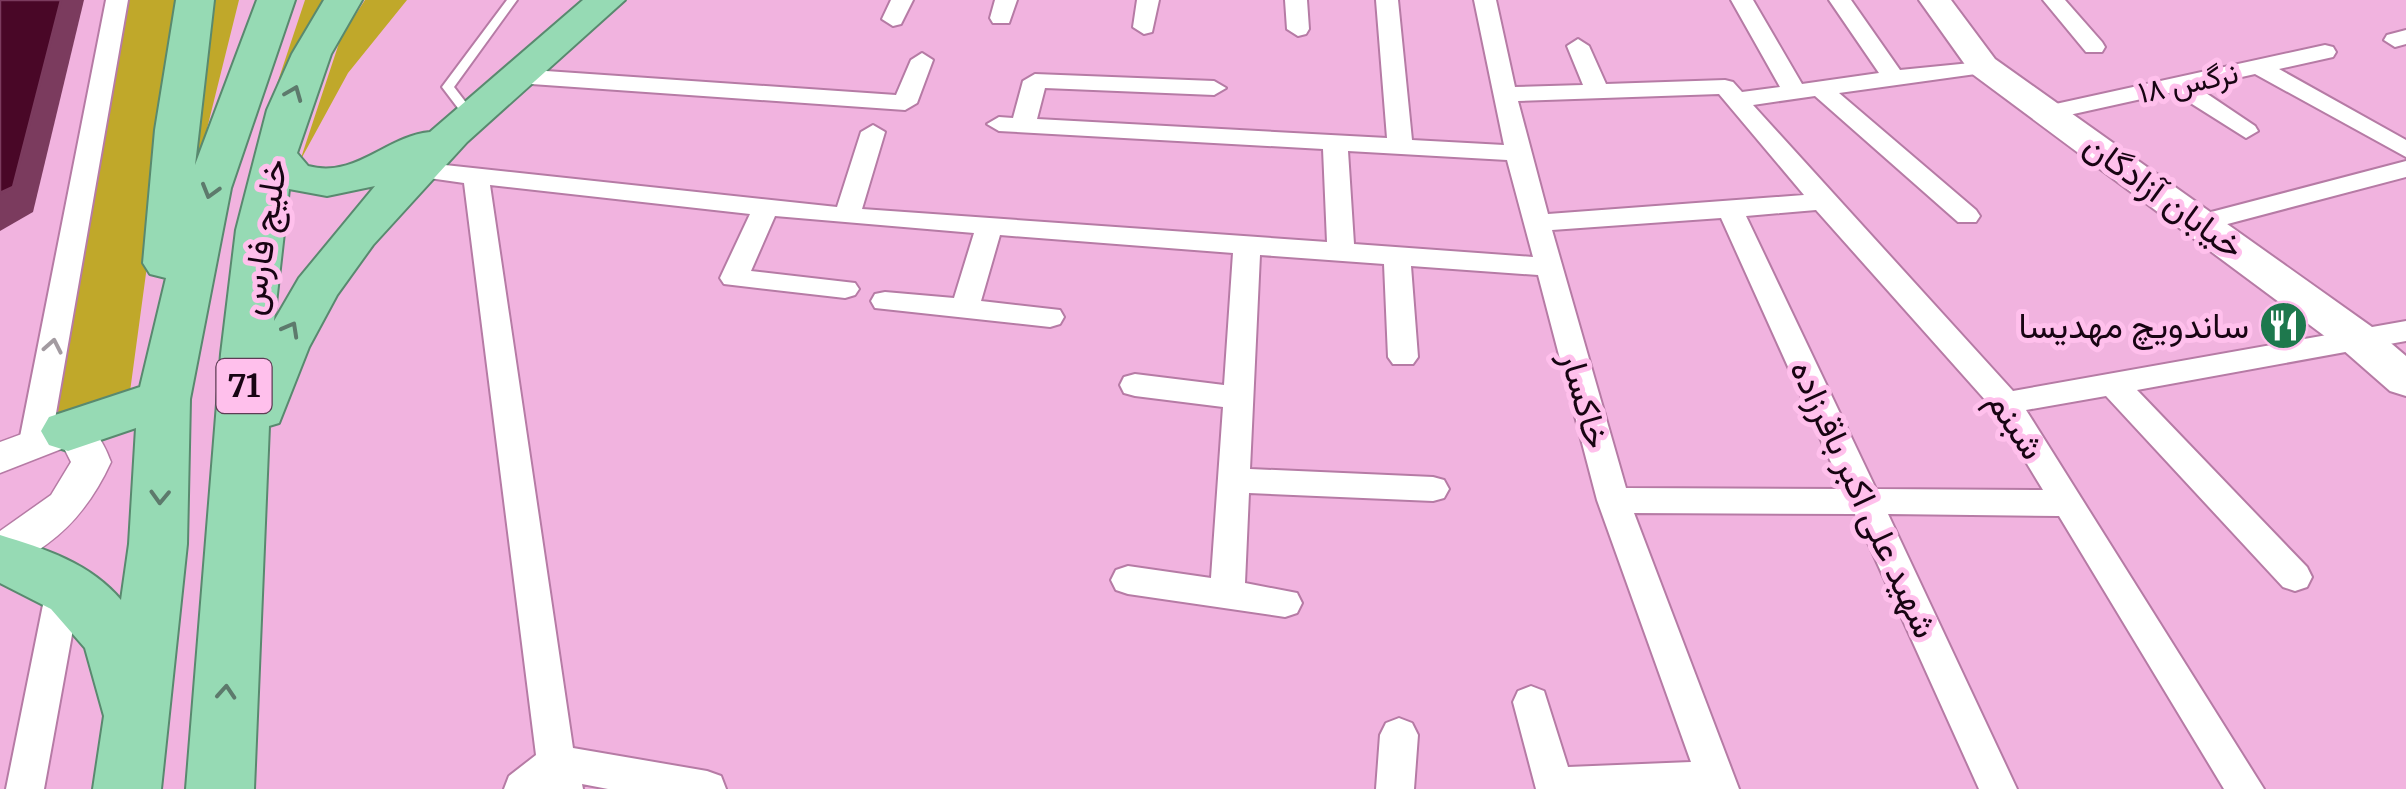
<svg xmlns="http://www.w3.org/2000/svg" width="2406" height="789" font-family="Merriweather,Vazirmatn,serif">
	<rect width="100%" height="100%" fill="#f1b3df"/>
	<path fill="#c0a82a" d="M124 0H183L129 399 50 425Z
		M210 0H239L195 177 192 144Z
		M305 0H327L275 90Z
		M365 0H407L348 73 300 161 341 37Z"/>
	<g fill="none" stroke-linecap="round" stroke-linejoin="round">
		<defs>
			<path id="service" d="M507 0H517L454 87 477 117 475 120H467L442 87Z"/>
			<path id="minor" d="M106 0H128L51 442 46 450 35 454 24 450 19 442Z
				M891 0H913L901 24 893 26 882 19Z
				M995 0H1017L1009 23H993L990 18Z
				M1137 0H1159L1152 32 1144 34 1133 27Z
				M1285 0H1307L1309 29 1306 34 1298 36 1287 29Z
				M1376 0H1398L1412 140 1504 145 1474 0H1496L1515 87 1583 85 1567 46 1578 39 1589 46 1606 84 1725 80 1733 82 1742 92 1780 87 1731 0H1753L1802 84 1879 73 1829 0H1851L1900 70 1991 61 1994 66 1991 71 1983 73 1839 93 1976 210 1980 216 1976 222H1958L1815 96 1753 105 2013 391 2406 321V341L2137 390 2307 567 2312 577 2307 587 2295 591 2283 587 2106 396 2026 410 2264 789H2224L2059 516 1888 514 2017 789H1979L1855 514 1634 513 1739 789H1536L1513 702 1518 691 1531 686 1544 691 1568 767 1691 762 1597 500 1538 275 1411 266 1418 357 1413 364H1393L1388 357 1384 264 1260 255 1250 469 1433 477 1444 480 1449 489 1444 498 1433 501 1249 493 1245 583 1297 593 1302 603 1297 613 1285 617 1128 594 1116 590 1111 580 1116 570 1128 566 1211 578 1223 407 1135 396 1124 393 1120 385 1124 377 1135 374 1224 385 1233 253 1000 235 981 301 1060 310 1064 317 1060 324 1050 327 875 308 871 301 875 294 885 292 954 298 974 233 775 216 751 271 855 283 859 289 855 295 845 298 724 284 720 278 750 214 490 185 573 748 707 771 721 776 726 789H608L582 784 583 789H504L509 776 536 755 464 183 408 175 404 170 408 165 417 162 837 207 861 132 873 125 885 132 862 209 1327 242 1323 149 999 131 987 124 999 117 1013 118 1023 81 1035 74 1214 81 1226 88 1214 95 1045 88 1037 119 1387 138ZM1719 94 1804 195 1548 214 1518 101ZM1348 151 1507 160 1533 257 1354 244ZM1816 210 1995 411 2043 490 1876 489 1746 216ZM1721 218 1843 489 1626 488 1552 230Z
				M2043 0H2065L2102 42 2105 47 2102 52H2086Z
				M2406 30V44L2395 47 2384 40 2387 35Z
				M2325 45 2333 47 2336 52 2333 57 2279 69 2406 140V157L2255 74 2197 87 2255 126 2258 131 2246 138 2173 92 2051 119 2039 112 2051 105Z
				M922 53 933 60 917 103 905 110 517 83 506 76 517 69 896 95 911 60Z
				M2406 161V177L2201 231 2188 223 2192 217Z
				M64 571 76 575 81 585 44 789H6L47 585 52 575Z
				M1399 718 1412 723 1418 735 1414 789H1376L1380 735 1386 723Z"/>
			<path id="tertiary" d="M68 417C93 425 102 438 111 462 88 512 54 550 0 568V531L51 495 71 462 64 448 0 473V442Z"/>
			<path id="secondary" d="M1919 0H1951L1995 59 2372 327 2406 356V396L2390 391 2342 349 1971 73Z"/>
			<path id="trunk" d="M176 0H214L195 165 257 0H295L231 188 190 399 187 544 161 789H93L104 716 85 648 51 609 0 583V535C45 549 90 563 121 600L129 544 136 428 68 451 49 445 41 431 49 417 140 387 166 278 150 274 143 263 155 130Z
				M324 0H362L331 54 297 153 308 166C356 179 386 136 430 132L583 0H625L467 142 373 245 337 295 309 347 279 423 269 426 254 789H186L221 354 236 230 267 110 292 54ZM375 186 299 278 274 321 289 189 327 196Z"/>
		</defs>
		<use href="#service" stroke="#b67ba5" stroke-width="4"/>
		<use href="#minor" stroke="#b67ba5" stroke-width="4"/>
		<use href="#tertiary" stroke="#b67ba5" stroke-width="3"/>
		<use href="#secondary" stroke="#b67ba5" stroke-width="4"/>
		<use href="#trunk" stroke="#59896f" stroke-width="4"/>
		<use href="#service" fill="#fff" fill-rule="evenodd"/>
		<use href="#minor" fill="#fff" fill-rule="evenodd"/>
		<use href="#tertiary" fill="#fff" fill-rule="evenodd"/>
		<use href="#secondary" fill="#fff" fill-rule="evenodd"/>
		<use href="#trunk" fill="#96dab4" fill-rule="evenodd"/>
	</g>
	<path fill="#7b3b5e" d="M61 0H84L33 212 0 231V193Z"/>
	<path fill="#490727" stroke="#7b3b5e" stroke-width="2.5" d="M0 0H61L13 187 0 193Z"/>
	<defs><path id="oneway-chevron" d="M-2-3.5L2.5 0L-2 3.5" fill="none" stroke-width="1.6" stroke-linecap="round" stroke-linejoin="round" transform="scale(2.5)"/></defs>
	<g stroke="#5d7a6c">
		<use href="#oneway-chevron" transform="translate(294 93) rotate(-68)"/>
		<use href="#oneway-chevron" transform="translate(210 191) rotate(106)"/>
		<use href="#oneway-chevron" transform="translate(291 329) rotate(-61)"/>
		<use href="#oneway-chevron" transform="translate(160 497) rotate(92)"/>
		<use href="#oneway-chevron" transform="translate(226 692) rotate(-86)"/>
	</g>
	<use stroke="#a39ba1" href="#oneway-chevron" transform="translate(53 346) rotate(-79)"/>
	<defs>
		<symbol id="restaurant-disc" viewBox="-11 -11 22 22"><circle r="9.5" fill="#1e784d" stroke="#ffc0ec"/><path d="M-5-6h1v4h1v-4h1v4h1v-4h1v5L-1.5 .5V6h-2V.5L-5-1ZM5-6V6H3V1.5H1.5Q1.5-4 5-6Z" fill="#fff"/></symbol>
	</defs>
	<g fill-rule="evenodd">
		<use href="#restaurant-disc" x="2256" y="298" width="55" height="55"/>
	</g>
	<g text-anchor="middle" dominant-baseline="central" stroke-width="10" stroke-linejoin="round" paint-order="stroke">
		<g font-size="30" fill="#180413" stroke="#ffc0ec">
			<text transform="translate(2188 82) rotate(-12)">نرگس ۱۸</text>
		</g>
		<rect fill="#ffc0ec" stroke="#5d3c54" stroke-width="2.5" x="216.5" y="359" width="55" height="54" rx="8"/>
		<g font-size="32" font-weight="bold" fill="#180413">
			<text x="244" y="386">71</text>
		</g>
		<g font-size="35" fill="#180413" stroke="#ffc0ec">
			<text transform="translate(2164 196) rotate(36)">خیابان آزادگان</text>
			<text transform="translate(263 237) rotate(-81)">خلیج فارس</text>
			<text transform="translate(1585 400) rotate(74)">خاکسار</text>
			<text transform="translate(2016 425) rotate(56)">شبنم</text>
			<text transform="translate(1864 499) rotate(65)">شهید علی اکبر باقرزاده</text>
		</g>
		<g font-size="35" fill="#180413" stroke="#ffc0ec" text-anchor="end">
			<text x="2249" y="326">ساندویچ مهدیسا</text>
		</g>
	</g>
</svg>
